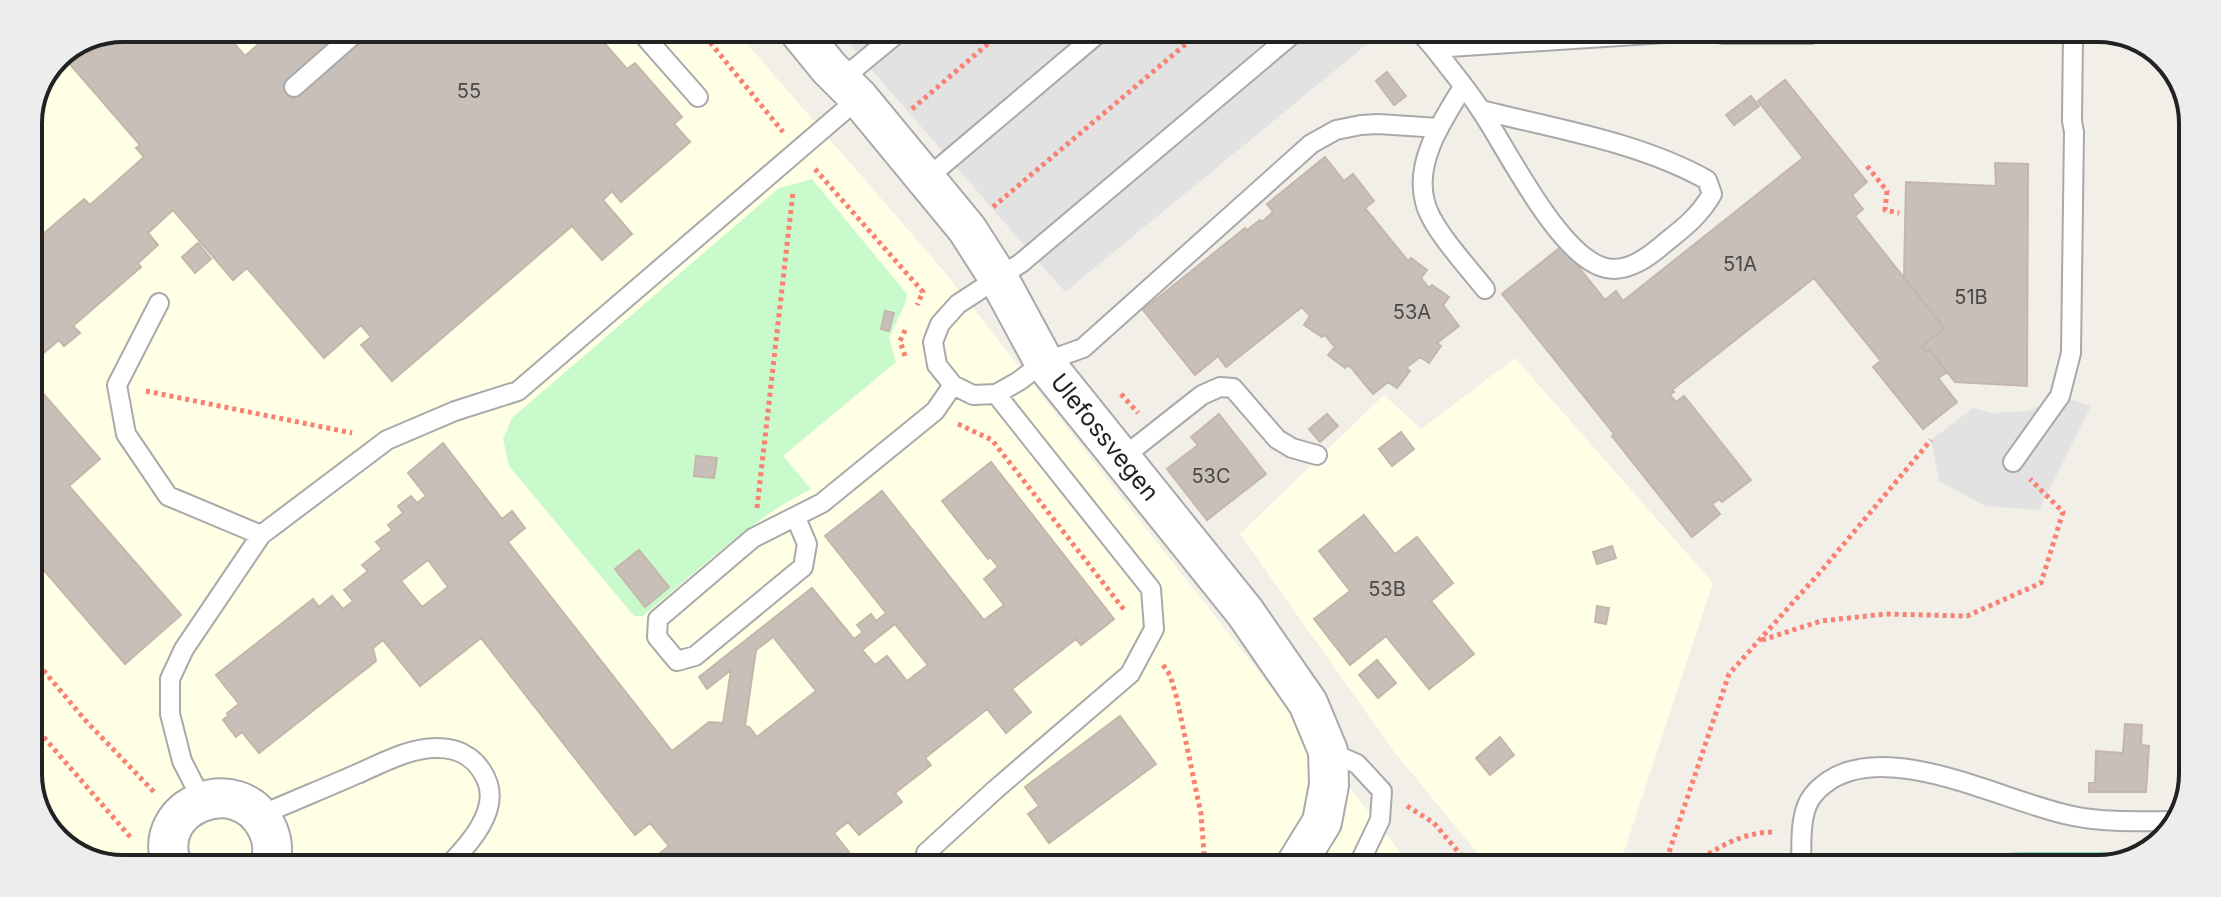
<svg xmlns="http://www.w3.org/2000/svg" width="2221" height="897" font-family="Inter,sans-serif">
	<rect width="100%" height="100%" fill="#f2efe9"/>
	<path fill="#ffffe5" d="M123 28 735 30 943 270 1412 867 87 862 47 831 28 780V118L56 56Z
		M1515 358 1713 583 1619 867H1489L1395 753 1240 534 1384 395 1421 429Z"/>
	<path fill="#c8facc" d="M812 179 907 294 906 302 889 338 896 362 783 456 811 489C752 518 694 574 643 616H634L509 466 503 439 512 418 779 188Z"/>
	<path fill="#88e0be" d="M2020 852H2152L2098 869 1776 868Z"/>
	<path fill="#e2e2e2" d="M838 31 1382 32 1065 292Z
		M2060 396 2091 406 2039 510 1985 506 1939 481 1931 440 1973 408 1993 413 2028 411Z"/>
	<path fill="#c7bfb8" stroke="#c4b6ab" stroke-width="2" fill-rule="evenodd" d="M123 28H221L245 56 276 29 593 30 627 69 635 63 682 117 674 124 690 142 621 202 612 191 603 200 632 234 602 260 572 226 392 381 361 345 371 337 361 325 324 358 247 268 233 280 173 210 148 233 158 245 138 263 141 267 73 326 80 333 64 346 59 340 28 366V247L84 199 90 205 144 157 136 148 140 145 61 54Z
		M1387 72 1406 96 1394 105 1376 81Z
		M1785 80 1867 182 1852 195 1863 209 1855 216 1944 328 1921 347 1926 352 1929 349 1947 372 1938 378 1957 402 1923 429 1873 367 1881 361 1814 278 1672 390 1674 392 1670 395 1676 402 1684 396 1751 480 1722 502 1719 499 1712 504 1720 514 1692 537 1612 436 1614 434 1502 294 1562 246 1605 300 1616 291 1623 301 1803 158 1758 101Z
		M1751 96 1759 106 1734 125 1726 115Z
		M1325 157 1344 181 1353 174 1374 201 1365 208 1408 261 1411 258 1427 270 1421 278 1429 288 1432 285 1449 297 1443 305 1459 326 1437 343 1441 346 1429 363 1420 357 1406 368 1410 371 1397 388 1388 382 1373 394 1349 365 1345 368 1328 355 1335 347 1325 335 1322 337 1304 325 1310 316 1302 307 1226 367 1218 356 1195 375 1143 310 1245 228 1247 230 1260 220 1262 222 1273 212 1267 204Z
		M1995 163 2028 164 2027 386 1955 382 1929 349 1926 352 1921 347 1944 328 1904 278 1906 182 1996 186Z
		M198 243 211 259 195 273 182 257Z
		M885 311 894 313 889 331 881 329Z
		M28 376 100 459 69 486 181 615 125 664 28 552Z
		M1219 414 1266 474 1207 520 1167 469 1198 445 1191 437Z
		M1327 414 1338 426 1320 442 1309 429Z
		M1401 432 1414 449 1392 466 1379 449Z
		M443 443 502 519 512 511 525 528 508 542 672 751 709 722 723 723 731 670 707 689 699 677 812 588 854 639 863 632 857 625 871 614 876 621 886 613 825 536 882 491 984 620 1004 605 984 579 998 567 990 557 988 559 942 501 991 462 1114 619 1081 645 1076 639 1012 689 1031 712 1006 733 987 709 925 758 931 765 895 793 902 802 859 835 848 822 834 833 859 865 646 864 669 846 650 823 635 835 481 638 420 686 383 640 373 648 376 661 259 753 242 732 236 737 223 720 228 716 227 713 239 704 216 675 313 599 319 607 332 596 343 609 353 601 344 590 368 571 362 565 382 549 376 542 392 530 388 525 403 513 398 506 411 496 417 503 426 496 408 473ZM428 560 448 587 422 607 401 581ZM895 624 928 665 907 681 887 656 875 665 862 650ZM773 637 816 691 757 737 749 727 745 726 756 650Z
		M696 456 717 458 714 478 694 476Z
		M1364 515 1395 554 1417 537 1453 583 1431 601 1474 654 1429 689 1386 636 1350 665 1314 619 1350 591 1319 551Z
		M1612 546 1616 558 1597 564 1593 552Z
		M639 550 669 587 645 607 615 569Z
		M1597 606 1609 608 1606 624 1595 622Z
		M1377 660 1396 683 1378 698 1359 675Z
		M1120 716 1156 764 1049 843 1028 814 1039 806 1025 787Z
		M2125 724 2142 725 2141 745 2149 746 2146 792H2089V783H2095L2096 751 2123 753Z
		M1500 737 1514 755 1490 775 1476 758Z"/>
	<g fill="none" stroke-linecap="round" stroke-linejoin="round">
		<defs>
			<path id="service" d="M639 30 698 97
				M1295 32 1021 263 958 304 940 324 933 342 937 365 953 385 973 395 996 394 1019 381 1044 362 1083 348 1311 144 1336 130 1361 125 1378 124 1439 128
				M1421 33 1434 48 1666 33
				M1723 34H1811
				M1434 48C1450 69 1468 90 1482 112 1508 151 1560 258 1606 268 1628 273 1650 256 1666 242 1685 227 1700 215 1712 194L1707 180C1639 142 1556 129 1481 110
				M842 79 900 31
				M294 87 360 29
				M1463 87C1443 120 1414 161 1425 202 1431 228 1468 267 1485 289
				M926 179 1101 31
				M159 303 117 385 126 434 168 496 261 535
				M1122 458 1202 395 1220 387 1233 388 1277 439 1292 448 1317 455
				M2013 462 2060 396 2071 353 2074 132 2072 121 2073 35
				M796 518 807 544 803 567 695 656 677 661 657 637 658 619 753 538 822 503 935 411 953 385
				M1328 751 1357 764 1382 791 1380 820 1358 866
				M202 800 182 761 170 714V679L184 649 261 535 387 440 455 411 518 391 859 98
				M261 815C293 801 325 788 357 774 380 764 411 747 438 748 462 748 480 761 488 784 497 813 469 844 451 863
				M926 865V853L996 789 1130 674 1154 629 1151 589 996 394
				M1801 868C1802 847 1799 821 1809 801 1814 792 1821 786 1830 780 1893 740 2006 803 2073 816 2107 823 2142 821 2177 821"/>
			<path id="minor" d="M798 30 829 68 859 98 967 229 999 279 1044 362 1245 612 1308 703 1328 751 1329 785 1322 822 1295 866
				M171 862C152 806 237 771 266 826 272 837 274 851 270 863"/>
		</defs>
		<use href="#service" stroke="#a9a9a9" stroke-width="22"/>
		<use href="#minor" stroke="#a9a9a9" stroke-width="42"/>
		<path stroke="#fa8072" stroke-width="5" stroke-dasharray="4 4" stroke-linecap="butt" d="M700 30 783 132
			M912 109 1003 31
			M1867 166 1887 191 1885 210 1899 213
			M815 169 923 292 917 305
			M993 207 1200 32
			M905 356 900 341 906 328
			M146 391 352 433
			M1121 394 1138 413
			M958 424 992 440 1125 611
			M757 508 793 192
			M1762 640 1821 621 1885 614 1967 616 2041 583 2063 512 2030 479
			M28 652 86 721 156 794
			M1163 665 1170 675 1177 699 1201 814 1205 866
			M28 719 132 839
			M1407 806 1434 823 1471 867
			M1664 867 1729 674 1822 570 1931 440
			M1689 868C1715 848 1742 832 1774 832"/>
		<use href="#service" stroke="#fff" stroke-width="18"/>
		<use href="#minor" stroke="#fff" stroke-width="38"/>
	</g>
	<g text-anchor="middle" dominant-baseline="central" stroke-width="6" stroke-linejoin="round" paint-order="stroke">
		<g font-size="20" fill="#4b4948">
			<text x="469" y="91">55</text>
			<text x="1740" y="264">51A</text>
			<text x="1971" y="297">51B</text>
			<text x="1412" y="312">53A</text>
			<text x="1211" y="476">53C</text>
			<text x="1387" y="589">53B</text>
		</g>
		<g font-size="24" fill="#222" stroke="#fff">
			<text transform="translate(1105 437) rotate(51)">Ulefossvegen</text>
		</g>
	</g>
	<path d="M0 0H2221V897H0ZM123 42H2098A81 81 0 0 1 2179 123V774A81 81 0 0 1 2098 855H123A81 81 0 0 1 42 774V123A81 81 0 0 1 123 42Z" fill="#ededed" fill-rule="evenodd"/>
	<path fill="none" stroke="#222" stroke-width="4" d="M123 42H2098A81 81 0 0 1 2179 123V774A81 81 0 0 1 2098 855H123A81 81 0 0 1 42 774V123A81 81 0 0 1 123 42Z"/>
</svg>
